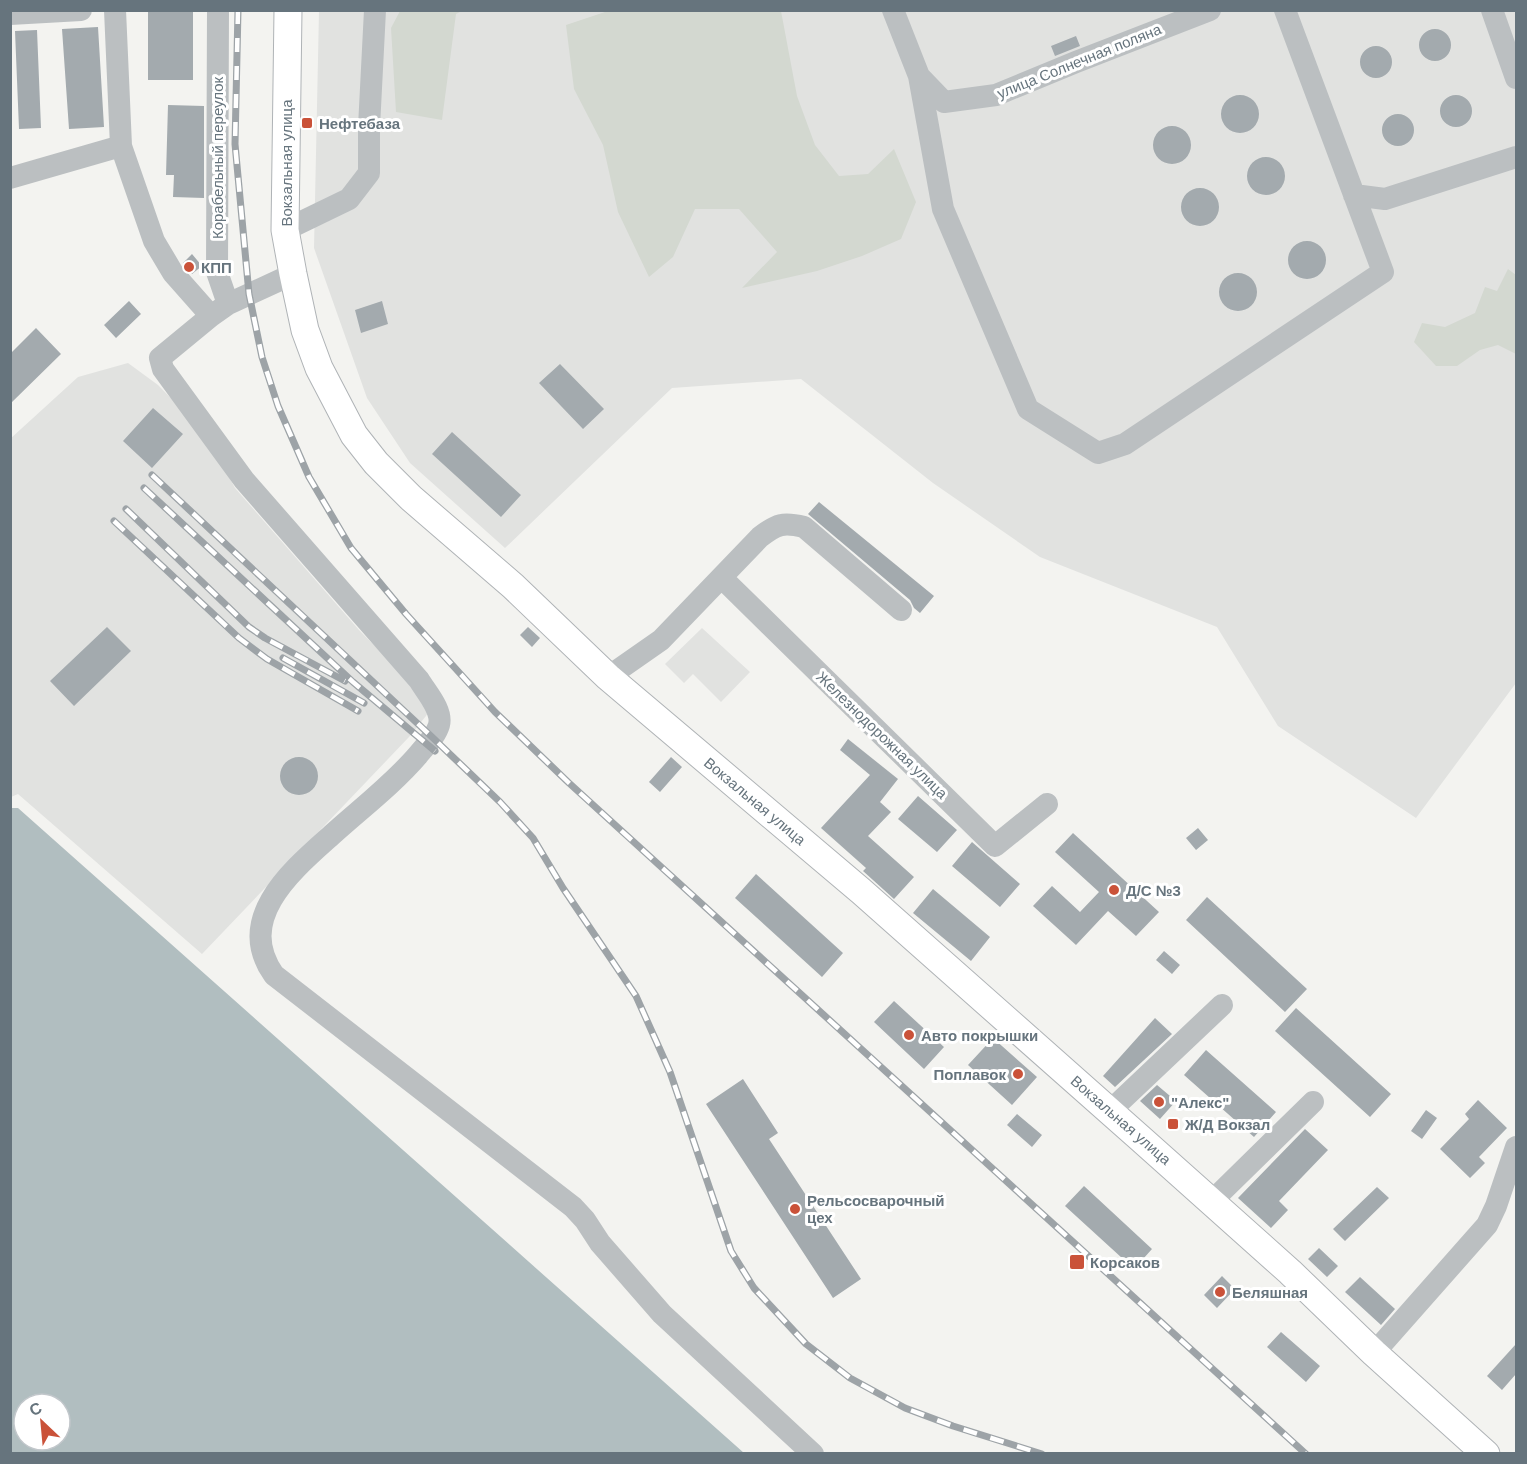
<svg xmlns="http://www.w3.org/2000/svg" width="1527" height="1464" font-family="Arial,sans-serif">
	<rect width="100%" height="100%" fill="#f3f3f0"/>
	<path fill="#e1e2e0" d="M319 11H1516V683L1416 818 1278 726 1217 627 1040 557 933 483 801 379 672 388 505 548 410 463 367 398 314 248Z
		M128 363 158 385 205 433 235 488 359 630 434 706 409 737 202 954 18 794 11 797 10 439 78 377Z
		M702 628 750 672 721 702 693 674 684 683 665 664Z"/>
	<path fill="#d3d8d0" d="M611 10 781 11 797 96 815 145 839 176 868 174 894 149 916 202 901 239 862 256 817 271 742 288 777 252 739 209H695L673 257 649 277 618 212 603 145 574 89 566 25Z
		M400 11H462L456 14 442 120 396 112 391 28Z
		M1508 269 1516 275V354L1498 345 1480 350 1457 366H1436L1414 342 1422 323 1445 327 1475 313 1485 287 1497 291Z"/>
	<path fill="#b1bec0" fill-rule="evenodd" d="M11 808H18L744 1453H11ZM24 1404H60V1440H24Z"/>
	<path fill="#a3aaae" d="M148 10H193V80H148Z
		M98 27 104 127 69 129 62 29Z
		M1419 45a16 16 0 1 1 32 0a16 16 0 1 1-32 0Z
		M37 30 41 128 19 129 15 31Z
		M1076 36 1080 46 1055 56 1051 46Z
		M1360 62a16 16 0 1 1 32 0a16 16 0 1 1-32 0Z
		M1221 114a19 19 0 1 1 38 0a19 19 0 1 1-38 0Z
		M1440 111a16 16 0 1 1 32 0a16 16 0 1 1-32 0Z
		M168 105 204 106V198L173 197 174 175H166Z
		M1382 130a16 16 0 1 1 32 0a16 16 0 1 1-32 0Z
		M1153 145a19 19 0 1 1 38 0a19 19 0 1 1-38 0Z
		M1247 176a19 19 0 1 1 38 0a19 19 0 1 1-38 0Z
		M1181 207a19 19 0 1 1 38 0a19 19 0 1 1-38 0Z
		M1288 260a19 19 0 1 1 38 0a19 19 0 1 1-38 0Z
		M192 254 202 266 192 274 183 263Z
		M1219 292a19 19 0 1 1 38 0a19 19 0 1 1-38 0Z
		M129 301 141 314 116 338 104 325Z
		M382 301 388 324 361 333 355 310Z
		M36 328 61 354 10 404V354Z
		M560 364 604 409 583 429 539 383Z
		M153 408 183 434 152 468 123 441Z
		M452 432 521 495 501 517 432 454Z
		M819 502 934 596 920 613 914 608 910 600 808 514Z
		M107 627 131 651 74 706 50 681Z
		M528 627 540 638 532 647 520 635Z
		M848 739 898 779 880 802 891 812 868 836 914 877 894 899 863 871 866 868 821 828 870 775 840 750Z
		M280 776a19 19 0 1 1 38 0a19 19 0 1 1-38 0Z
		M671 757 682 767 660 792 649 782Z
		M918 796 957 830 937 852 898 819Z
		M1198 828 1208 840 1196 850 1186 838Z
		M1073 833 1159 912 1136 936 1108 911 1076 945 1033 906 1052 886 1080 912 1099 892 1055 852Z
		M972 842 1020 884 1000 907 952 866Z
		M756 874 843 953 822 977 735 898Z
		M933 889 990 937 971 961 913 913Z
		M1207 897 1307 989 1285 1012 1186 920Z
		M1164 951 1180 965 1172 974 1156 960Z
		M894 1001 944 1047 924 1069 874 1022Z
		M1296 1008 1391 1094 1370 1117 1275 1031Z
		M1155 1018 1172 1034 1115 1087 1103 1076Z
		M993 1038 1037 1077 1012 1105 968 1065Z
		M1206 1050 1276 1112 1254 1137 1184 1075Z
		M743 1079 778 1133 769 1139 861 1279 833 1298 706 1104Z
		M1157 1085 1176 1101 1160 1119 1140 1101Z
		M1478 1100 1507 1128 1479 1157 1485 1163 1470 1178 1440 1149 1469 1119 1465 1114Z
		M1426 1110 1437 1118 1422 1139 1411 1131Z
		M1017 1114 1042 1135 1032 1147 1007 1125Z
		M1305 1129 1328 1150 1279 1201 1288 1210 1271 1228 1238 1198Z
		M1084 1186 1152 1249 1134 1269 1065 1206Z
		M1377 1187 1389 1198 1345 1241 1333 1229Z
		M1319 1248 1338 1266 1327 1277 1308 1259Z
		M1222 1276 1235 1289 1217 1308 1204 1295Z
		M1360 1277 1395 1309 1381 1325 1345 1292Z
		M1281 1332 1320 1366 1306 1382 1267 1347Z
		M1516 1344V1374L1502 1390 1487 1376Z"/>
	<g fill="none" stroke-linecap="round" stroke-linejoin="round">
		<defs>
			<path id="major" d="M288 10 285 230 293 274 305 330 319 368 354 435 376 463 411 498 513 586 608 677 861 891 1141 1139 1290 1272 1374 1353 1486 1454"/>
		</defs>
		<use href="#major" stroke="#afb3b6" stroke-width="29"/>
		<path stroke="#bbbfc1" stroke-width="22" d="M115 10 121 146 154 241 173 273 211 316 228 304 293 274
			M218 10 217 272 228 304
			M893 10 919 76 944 102 996 95 1076 62 1210 10
			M1492 10 1516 78
			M10 14 81 10
			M919 76 943 209 1028 409 1098 453 1125 444 1383 272 1285 10
			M10 178 121 146
			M1354 195 1385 199 1516 157
			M285 230 349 199 369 173V127L375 10
			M211 316 160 358 163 369 244 480 419 680C426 692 443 710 439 725 436 736 425 746 418 755 394 783 363 807 335 832 295 868 233 917 274 975L573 1207 585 1220 600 1243 662 1314 813 1454
			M722 578 995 846 1047 804
			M608 677 661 640 760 537C777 524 783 522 804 527L901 610
			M1110 1111 1222 1005
			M1212 1201 1313 1102
			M1374 1353 1487 1225 1496 1206 1516 1147"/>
		<use href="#major" stroke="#fff" stroke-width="27"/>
		<defs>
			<path id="rail" d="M238 10 235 144 249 294 262 357 278 406 309 477 351 548 406 614 495 712 569 783 1306 1454
				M152 475 432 737 500 802 533 838 563 888 636 996 670 1072 731 1251 754 1288 806 1344 850 1378 905 1408 953 1426 1042 1454
				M144 488 353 682 435 751
				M126 509 249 627 265 638 345 681
				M114 521 239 638 267 659 358 711
				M283 658 364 703"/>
		</defs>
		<use href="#rail" stroke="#9da3a7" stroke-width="7"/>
		<use href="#rail" stroke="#fff" stroke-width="4.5" stroke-dasharray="14" stroke-linecap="butt"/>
	</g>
	<g fill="#ca5239" stroke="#fff" stroke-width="2">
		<rect x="301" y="117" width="12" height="12" rx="3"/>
		<circle cx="189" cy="267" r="6"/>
		<circle cx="1114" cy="890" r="6"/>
		<circle cx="909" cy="1035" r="6"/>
		<circle cx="1018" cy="1074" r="6"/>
		<circle cx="1159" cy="1102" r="6"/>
		<rect x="1167" y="1118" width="12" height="12" rx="3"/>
		<circle cx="795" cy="1209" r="6"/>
		<rect x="1069" y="1254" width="16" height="16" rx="3"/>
		<circle cx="1220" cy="1292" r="6"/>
	</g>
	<g text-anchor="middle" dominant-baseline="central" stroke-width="6" stroke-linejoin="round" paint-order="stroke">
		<g font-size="15" fill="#66747d" stroke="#fff">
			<text transform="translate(1079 61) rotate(-22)">улица Солнечная поляна</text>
			<text transform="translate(217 158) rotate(-90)">Корабельный переулок</text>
			<text transform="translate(286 163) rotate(-90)">Вокзальная улица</text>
			<text transform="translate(882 735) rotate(44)">Железнодорожная улица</text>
			<text transform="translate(755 801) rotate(40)">Вокзальная улица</text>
			<text transform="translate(1121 1120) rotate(41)">Вокзальная улица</text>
		</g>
		<g font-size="15" font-weight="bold" fill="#66747d" stroke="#fff" text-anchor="start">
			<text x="319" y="123">Нефтебаза</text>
			<text x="201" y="267">КПП</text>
			<text x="1126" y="890">Д/С №3</text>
			<text x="921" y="1035">Авто покрышки</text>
			<text x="1006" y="1074" text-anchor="end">Поплавок</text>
			<text x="1171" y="1102">"Алекс"</text>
			<text x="1185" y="1124">Ж/Д Вокзал</text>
			<text x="807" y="1200">Рельсосварочный<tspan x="807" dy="17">цех</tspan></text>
			<text x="1090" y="1262">Корсаков</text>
			<text x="1232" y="1292">Беляшная</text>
		</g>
	</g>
	<rect width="1527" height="1464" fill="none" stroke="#66747d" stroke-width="24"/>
	<g transform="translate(42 1422) rotate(334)"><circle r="28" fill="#ffffff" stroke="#c2c7cb" stroke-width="1.5"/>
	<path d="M0-4.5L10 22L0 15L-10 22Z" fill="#ca5239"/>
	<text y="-9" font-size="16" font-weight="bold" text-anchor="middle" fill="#66747d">С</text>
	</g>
</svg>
